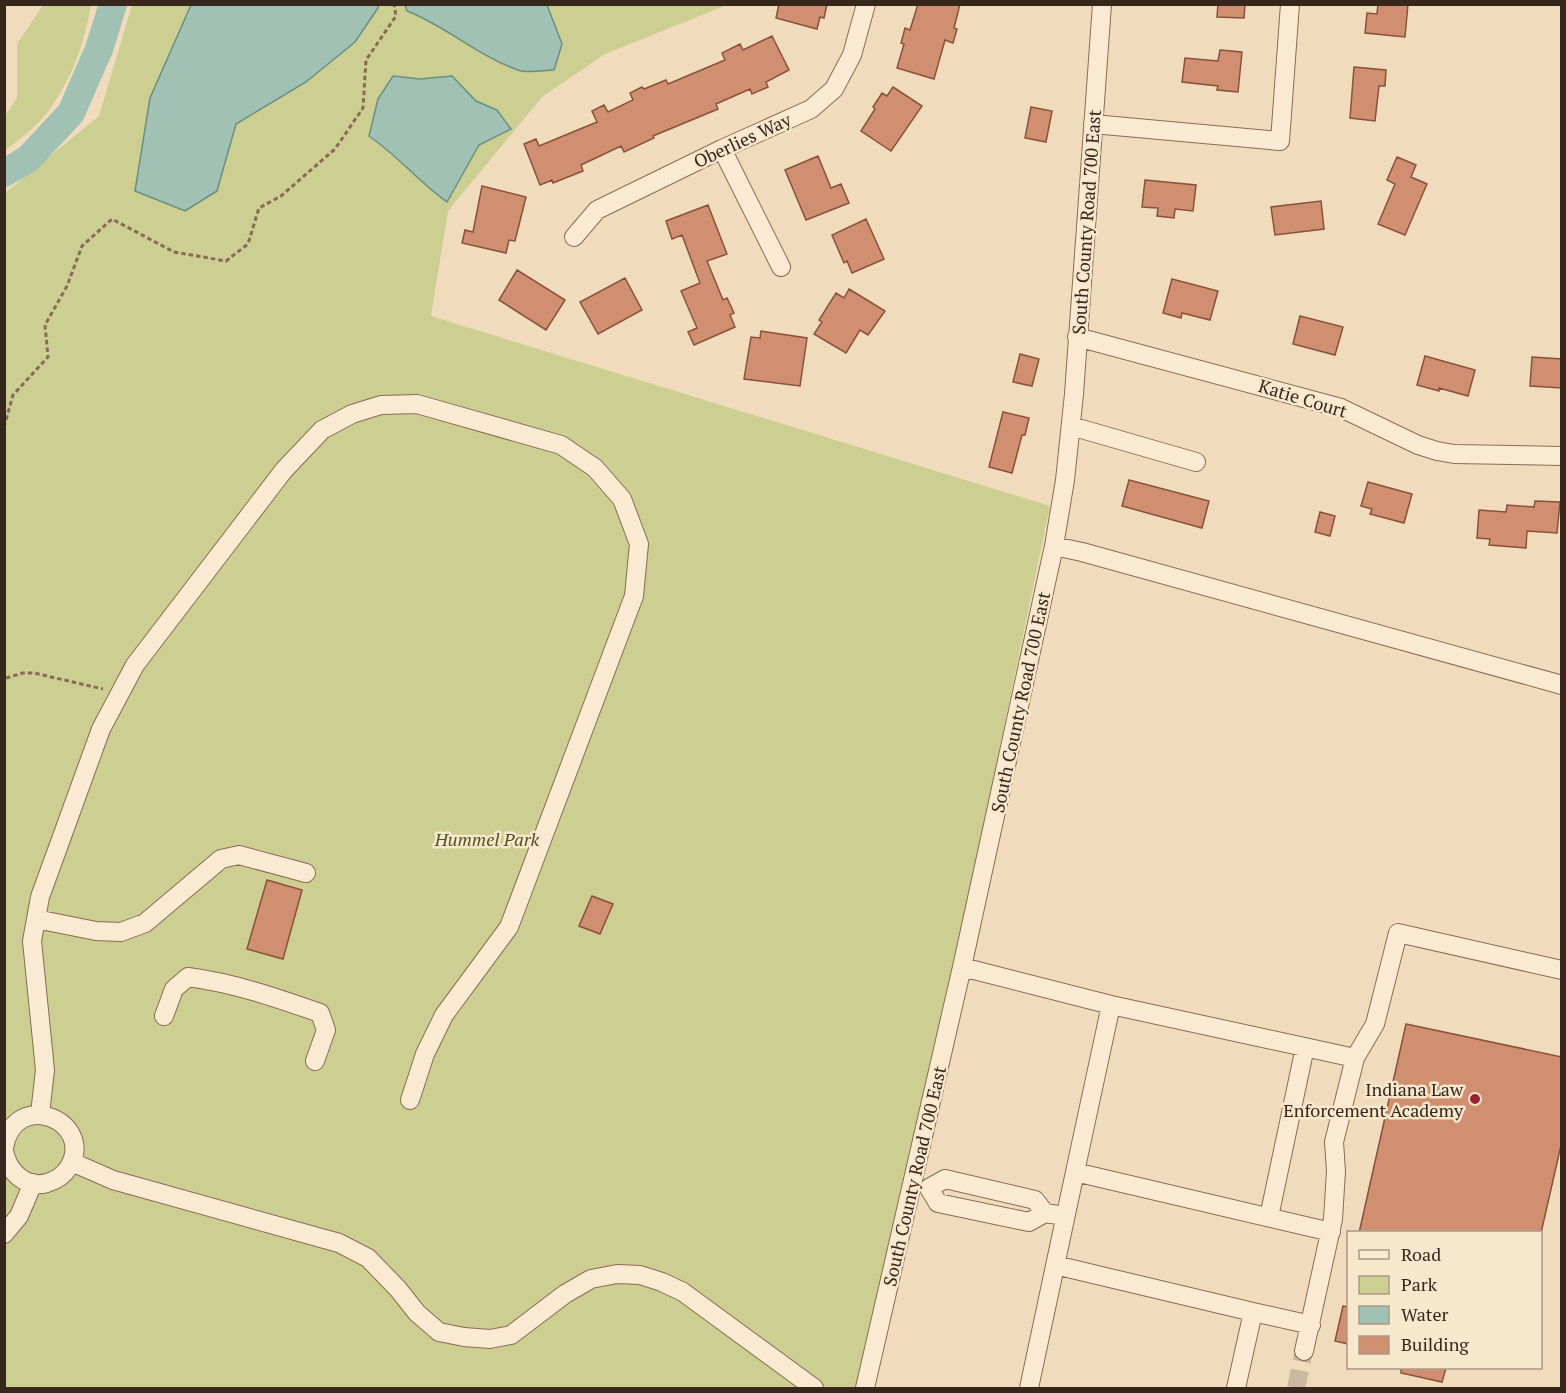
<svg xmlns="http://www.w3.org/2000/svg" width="1566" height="1393" font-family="'PT Serif',serif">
	<rect width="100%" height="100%" fill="#f0dcbd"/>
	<path fill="#cdce91" d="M43 5H91C84 45 71 82 46 114 35 128 18 140 5 151V116L17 98V44Z
		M132 5H727L605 54 542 97 448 211 431 316 1050 506 874 1350 858 1388H5V193L99 116Z"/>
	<path fill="#a1c1b4" stroke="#688f81" stroke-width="1.5" d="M191 5 378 4V8L355 42 306 82 236 124 217 191 185 211 135 191 150 98Z
		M405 5H547L562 44 554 70C544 70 528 74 518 70 478 56 446 26 407 11Z
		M393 76 420 79 452 76 476 101 497 110 511 129 479 145 447 202C419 182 398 156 369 136L378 99Z"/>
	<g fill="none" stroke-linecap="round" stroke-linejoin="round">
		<path stroke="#a1c1b4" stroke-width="28" d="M4 173 28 159 71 113 99 49 113 4"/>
	</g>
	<path fill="#d08f71" stroke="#89513a" stroke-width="1.5" d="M779 4H827L824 18 820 17 817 29 776 18Z
		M918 4H960L954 28 957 29 953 43 945 40 934 79 897 68 904 44 901 43 905 28 910 30Z
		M1218 4H1245L1244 18 1217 17Z
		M1378 4H1408L1405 37 1365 33 1367 13 1377 14Z
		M772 36 789 70 766 82 768 87 752 94 750 89 716 104 718 109 653 136 654 138 624 152 621 146 581 165 583 171 553 183 552 180 540 185 524 144 536 139 539 146 597 122 592 111 604 105 608 112 633 100 630 93 642 87 644 89 666 80 668 84 725 60 722 53 740 44 743 50Z
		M1220 50 1242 52 1238 92 1217 90 1218 86 1182 82 1185 58 1218 61Z
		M1354 67 1386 70 1385 86H1379L1375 121 1350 118Z
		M893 87 922 106 891 151 861 131 875 109 873 107 882 93 887 96Z
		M1031 107 1052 111 1046 142 1025 138Z
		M818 156 831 188 841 184 849 203 806 220 785 170Z
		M1397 157 1416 165 1411 177 1427 184 1405 235 1378 224 1395 184 1387 180Z
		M1145 180 1196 185 1193 211 1175 209 1174 218 1157 216 1158 208 1142 207Z
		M482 186 526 197 515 241 509 240 506 253 462 243 465 230 473 232Z
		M1321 201 1324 229 1275 235 1271 207Z
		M708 205 727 254 707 261 723 300 727 298 734 313 730 315 735 327 694 345 688 332 697 328 681 291 700 283 682 235 672 239 666 221Z
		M866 219 884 259 852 273 847 261 844 263 832 235Z
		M517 270 565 300 546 330 499 300Z
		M625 278 642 310 598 334 580 302Z
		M1172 279 1218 291 1210 320 1182 313 1181 318 1163 313Z
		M849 289 885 311 868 335 860 330 846 353 814 334 822 322 819 320 836 293 844 298Z
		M1300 316 1343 327 1335 355 1293 344Z
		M761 331 807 338 800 386 744 379 751 337 760 338Z
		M1020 354 1039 359 1032 386 1013 382Z
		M1425 356 1475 370 1468 396 1439 388V391L1417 385Z
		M1532 357 1562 359V388L1530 386Z
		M1003 412 1029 418 1025 435H1022L1012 473 989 467Z
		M1129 480 1209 501 1202 528 1122 506Z
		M1368 482 1412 494 1404 523 1370 514 1372 509 1361 506Z
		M1535 501 1560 502 1557 533 1527 531 1526 548 1489 545 1490 539 1477 538 1479 510 1506 512 1507 505 1534 507Z
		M1320 512 1335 516 1330 536 1315 532Z
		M267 880 302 890 283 959 247 949Z
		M592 896 613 904 600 934 579 926Z
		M1406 1024 1562 1057V1141L1541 1233H1359Z
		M1343 1306 1348 1307V1344L1335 1341Z
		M1401 1368H1446L1442 1382 1401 1373Z"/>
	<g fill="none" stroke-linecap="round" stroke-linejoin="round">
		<path stroke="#cbb89d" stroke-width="18" stroke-dasharray="18 9" stroke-linecap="butt" d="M1296 1388 1304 1351"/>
		<defs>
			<path id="minor" d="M1093 124 1280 141 1290 4
				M722 149 781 267
				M574 237 597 210 722 149 811 109 834 89 852 55 866 4
				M1077 337 1341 408 1418 445 1437 451 1454 454 1562 456
				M1071 426 1196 462
				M1054 546 1082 552 1562 685
				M36 919 96 931 121 932 145 923 221 859 239 855 306 873
				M962 967 1111 1005 1355 1058 1334 1142 1336 1171 1333 1219 1304 1351
				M164 1016 174 989 188 977C234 983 277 998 320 1013L326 1030 315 1061
				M1355 1058 1375 1024 1398 933 1562 970
				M40 1114 45 1070 32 941 40 897 101 729 135 665 284 470 322 430 352 414 381 405 417 404 561 445 595 468 622 499 639 544 634 596 509 927 444 1015 425 1054 410 1100
				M4 1148C14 1087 96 1121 69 1167 64 1175 57 1180 47 1183 25 1189 8 1171 4 1151
				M72 1162 113 1180 339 1243 368 1258 398 1289 417 1313 439 1332 464 1337 490 1339 511 1335 565 1294 591 1279 617 1274 640 1275 662 1282 683 1292 814 1388
				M1075 1172 1111 1005
				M1045 1213 1035 1200 945 1179 929 1188 938 1203 1029 1222 1045 1213 1065 1216
				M1269 1217 1305 1047
				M4 1234 19 1216 33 1183
				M1055 1265 1253 1312 1236 1388
				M1253 1312 1311 1325
				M865 1388 962 967 1054 546 1065 480 1074 394 1102 4
				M1029 1388 1075 1172 1331 1232"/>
		</defs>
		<use href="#minor" stroke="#896b55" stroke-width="20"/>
		<path stroke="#896b55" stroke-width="3" stroke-dasharray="4.5 3" stroke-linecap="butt" d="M4 427 13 395 48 357 45 325 67 286 82 246 112 219 174 252 226 261 248 244 259 208 281 196 335 149 363 108 366 60 396 16 394 4
			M6 678 23 673H34L103 689"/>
		<use href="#minor" stroke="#faead1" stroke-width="18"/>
	</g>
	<circle fill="#9b2230" stroke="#f7e7cd" stroke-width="2" cx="1475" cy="1099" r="6"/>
	<g text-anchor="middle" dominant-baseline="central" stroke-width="5" stroke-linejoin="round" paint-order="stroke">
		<g font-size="18" fill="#37261b" stroke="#f7e7cd">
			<text transform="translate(742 140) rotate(-25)">Oberlies Way</text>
			<text transform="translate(1086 222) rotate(-86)">South County Road 700 East</text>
			<text transform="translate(1303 398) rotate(17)">Katie Court</text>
			<text transform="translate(1020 702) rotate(-78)">South County Road 700 East</text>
			<text transform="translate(914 1176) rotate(-77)">South County Road 700 East</text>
		</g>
		<g font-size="18" font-style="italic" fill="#4d5520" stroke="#f7e7cd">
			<text x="487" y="839">Hummel Park</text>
		</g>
		<g font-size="18" fill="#37261b" stroke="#f7e7cd" text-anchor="end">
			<text x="1463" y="1089">Indiana Law<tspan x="1463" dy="21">Enforcement Academy</tspan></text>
		</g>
	</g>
	<rect width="1566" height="1393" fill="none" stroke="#37261b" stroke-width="12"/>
	<rect x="1347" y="1231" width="195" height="138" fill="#f7e7cd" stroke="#aa9a86" stroke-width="1.5"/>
	<rect x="1359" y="1250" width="30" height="9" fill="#faead1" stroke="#aa9a86" stroke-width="1.5"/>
	<text x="1401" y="1261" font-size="18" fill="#37261b">Road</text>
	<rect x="1359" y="1276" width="30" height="18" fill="#cdce91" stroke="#aa9a86" stroke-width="1.5"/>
	<text x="1401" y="1291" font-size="18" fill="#37261b">Park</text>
	<rect x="1359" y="1306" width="30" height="18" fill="#a1c1b4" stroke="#aa9a86" stroke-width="1.5"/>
	<text x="1401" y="1321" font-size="18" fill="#37261b">Water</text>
	<rect x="1359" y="1336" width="30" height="18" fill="#d08f71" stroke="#aa9a86" stroke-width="1.5"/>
	<text x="1401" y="1351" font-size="18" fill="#37261b">Building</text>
</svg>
